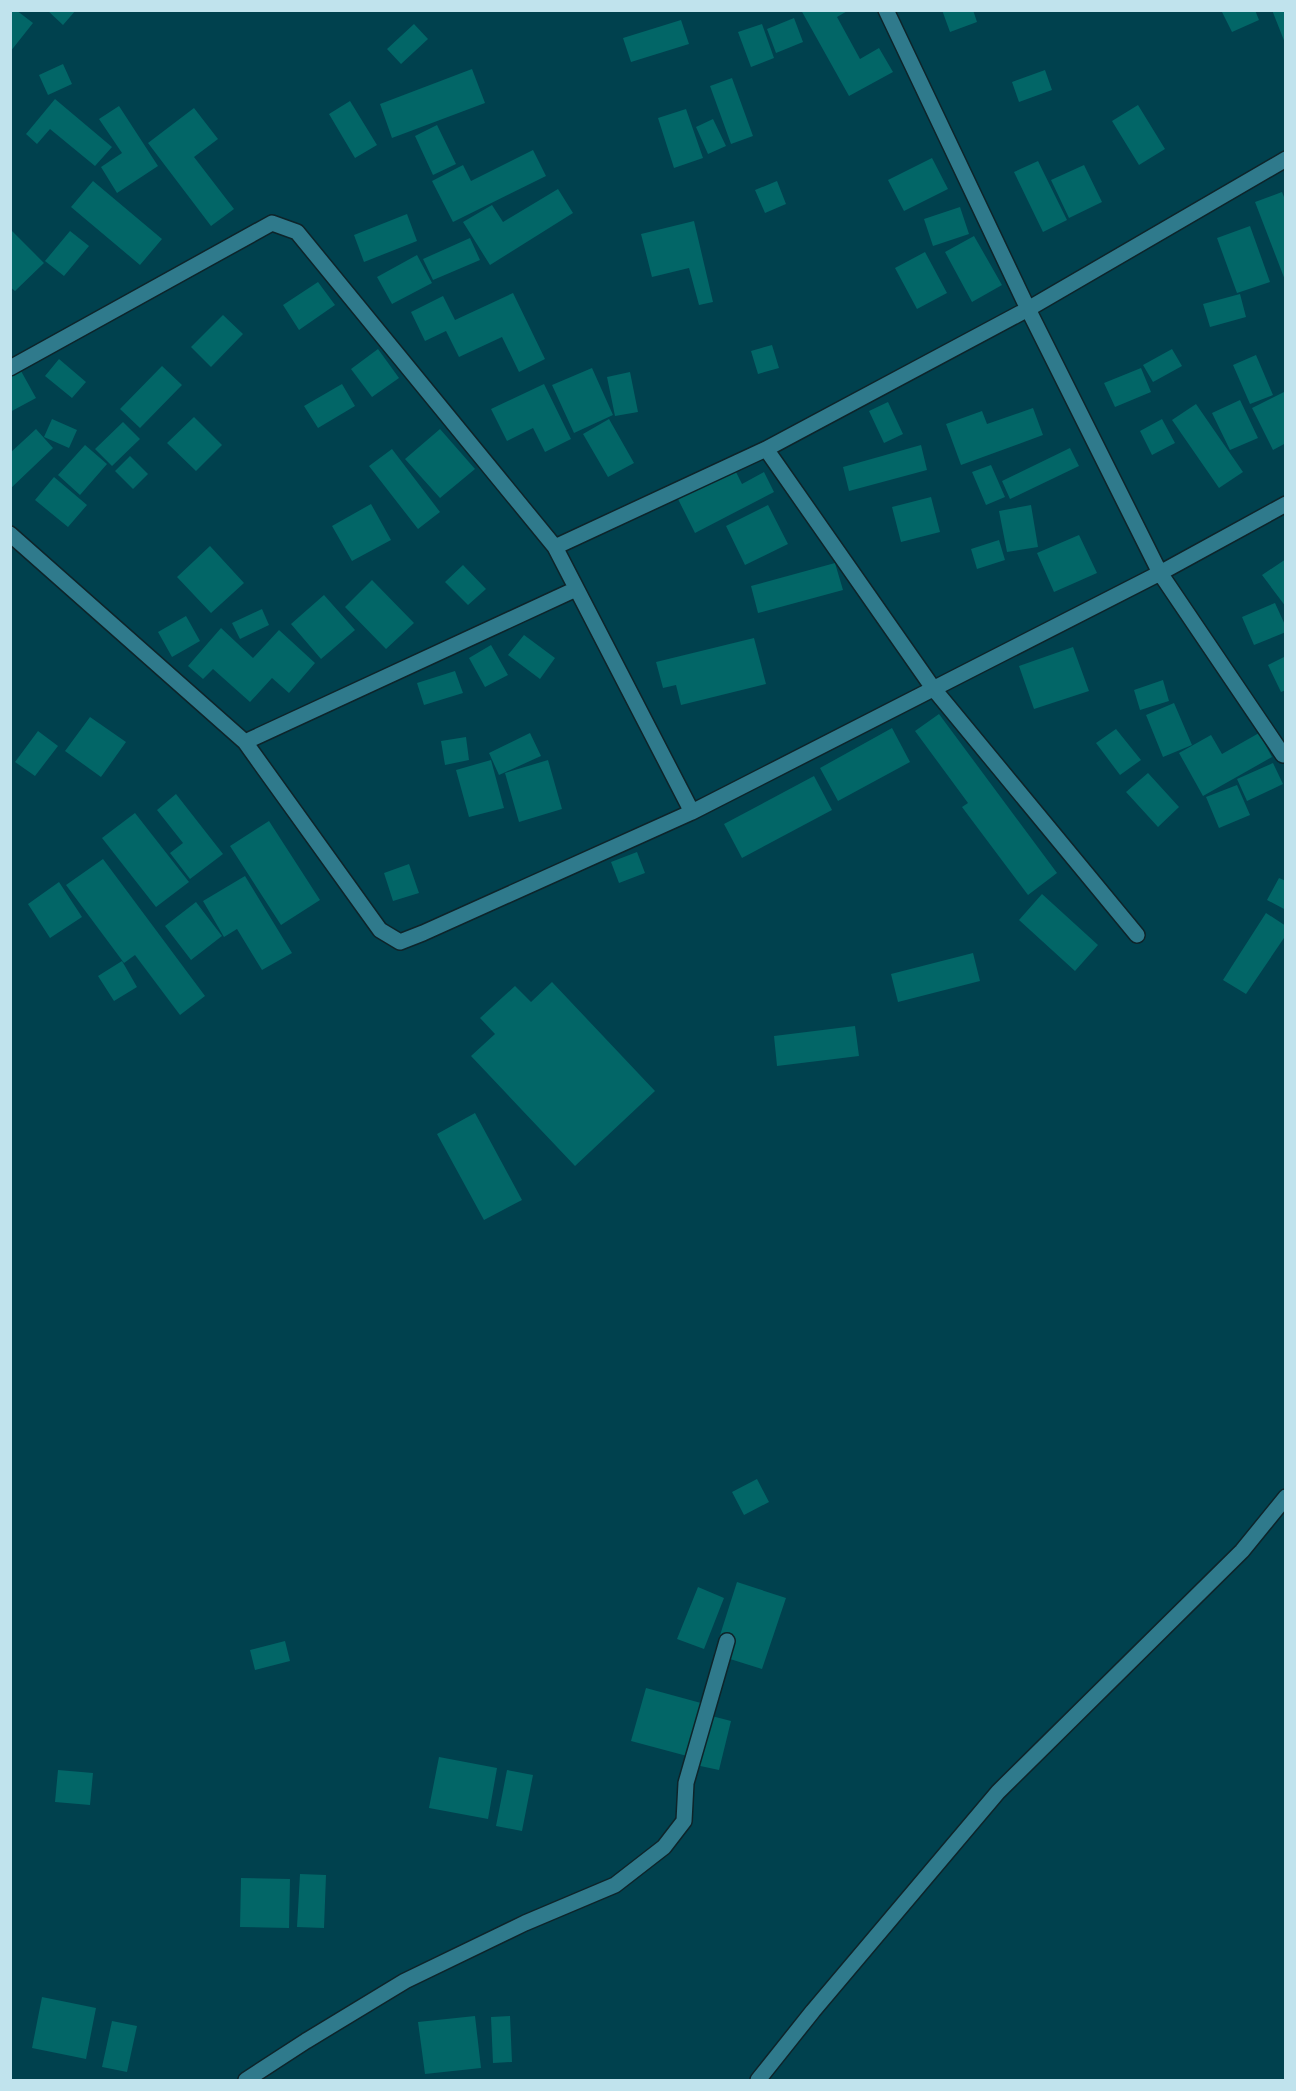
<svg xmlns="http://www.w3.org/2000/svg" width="1296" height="2091" font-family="'Libre Baskerville',serif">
	<rect width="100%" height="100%" fill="#00414e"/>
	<path fill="#026667" d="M10 10H16L33 23 10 52Z
		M47 10H76L63 25Z
		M801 10H849L837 17 860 59 879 48 893 72 849 96Z
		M942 10H973L977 22 950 32Z
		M1221 10H1255L1259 20 1232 32Z
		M1272 10H1286V43H1285Z
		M794 18 803 42 776 53 767 29Z
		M681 20 689 44 631 62 623 38Z
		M414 24 428 39 401 64 387 49Z
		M762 24 774 58 751 67 738 32Z
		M63 64 72 84 48 95 39 75Z
		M472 69 485 103 392 138 380 104Z
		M1045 70 1052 90 1019 102 1012 82Z
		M732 78 753 136 731 144 710 86Z
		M55 99 112 147 95 166 50 129 37 144 26 134Z
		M350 101 377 145 355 158 329 114Z
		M1138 105 1165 149 1139 165 1112 121Z
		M119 106 158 166 117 193 101 167 122 153 99 119Z
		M194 108 218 139 194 157 234 209 211 226 148 143Z
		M686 109 703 158 674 168 658 118Z
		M713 119 726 146 708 154 696 127Z
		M437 125 456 164 433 175 415 136Z
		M533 150 546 176 453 222 432 181 463 165 471 181Z
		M932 158 948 189 904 211 888 180Z
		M1038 161 1067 220 1043 232 1014 172Z
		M1084 165 1102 202 1069 218 1051 180Z
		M93 181 162 239 140 265 71 207Z
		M777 181 786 204 765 213 755 190Z
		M558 189 573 213 490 265 463 222 492 205 503 222Z
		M1282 192 1286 202 1285 280 1255 202Z
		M960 207 969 234 933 246 924 219Z
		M407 214 417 241 364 262 354 235Z
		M694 221 713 302 699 305 689 268 652 277 641 234Z
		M1250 226 1270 282 1237 293 1217 238Z
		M10 229 44 263 15 291 10 287Z
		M70 231 89 246 64 276 45 261Z
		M974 236 1002 285 972 302 945 252Z
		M470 238 480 260 433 280 423 259Z
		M925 252 947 293 917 309 895 268Z
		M417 255 432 283 392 304 377 277Z
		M318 282 335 305 299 330 283 305Z
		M513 293 545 359 519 372 502 337 459 357 446 331 425 341 411 312 443 296 455 320Z
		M1240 294 1246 317 1210 327 1203 304Z
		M223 315 243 334 211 367 191 347Z
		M772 345 779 368 758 374 751 351Z
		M378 349 399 378 372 397 351 369Z
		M1172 349 1182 366 1153 382 1143 365Z
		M1256 355 1273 395 1250 404 1233 365Z
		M59 359 86 382 72 398 45 376Z
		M162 366 182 385 140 428 120 409Z
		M592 368 613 415 574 433 552 385Z
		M1141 368 1151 392 1115 407 1104 383Z
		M21 371 36 398 10 412V376Z
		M630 372 638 412 615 416 607 377Z
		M342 384 355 406 318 428 304 406Z
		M544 384 571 439 545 452 533 428 507 441 491 409Z
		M1286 391V443L1273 450 1252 408Z
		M1240 400 1258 438 1230 450 1212 413Z
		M888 402 903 434 884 443 869 411Z
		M1196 404 1243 472 1219 488 1172 420Z
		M1033 408 1043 435 961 465 946 424 982 411 987 424Z
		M194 417 222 445 196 471 167 443Z
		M52 419 77 430 69 448 44 437Z
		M609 419 634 463 608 477 583 434Z
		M1162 419 1175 443 1152 455 1140 431Z
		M123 422 140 439 112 466 95 449Z
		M36 429 53 448 10 489V453Z
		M440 429 475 469 440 498 405 459Z
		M85 445 107 464 80 495 58 475Z
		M921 445 927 470 849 491 843 467Z
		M1070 448 1079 466 1010 499 1002 481Z
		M392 449 440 512 418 529 369 466Z
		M130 456 148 474 133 489 115 471Z
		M991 465 1005 497 986 505 972 472Z
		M734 468 742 484 764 472 774 492 695 533 677 497Z
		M54 477 87 505 68 527 35 500Z
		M931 497 940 532 901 542 892 507Z
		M371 504 391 540 352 561 332 526Z
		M768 505 788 544 745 565 726 526Z
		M1031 505 1038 547 1007 552 999 511Z
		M1079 535 1097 573 1054 592 1037 553Z
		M999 540 1005 560 977 569 971 549Z
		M210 546 244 583 211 613 177 577Z
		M1286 559V607L1262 575Z
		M835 563 843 590 758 613 751 586Z
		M463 565 486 589 468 605 445 582Z
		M372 580 414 623 386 649 345 607Z
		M324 595 355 630 321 659 291 624Z
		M1275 603 1286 627V632L1254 645 1242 617Z
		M262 609 269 625 240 639 232 623Z
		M186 616 200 641 172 657 158 632Z
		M221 628 253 658 279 630 315 663 289 693 272 678 250 702 213 669 203 679 188 666Z
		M524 635 555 658 540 679 508 655Z
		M754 638 766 684 681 705 676 685 663 688 656 662Z
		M491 645 508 675 485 687 469 658Z
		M1073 647 1089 691 1034 709 1019 666Z
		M1286 656V690L1281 692 1268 665Z
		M455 671 463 693 424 705 417 683Z
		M1163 680 1169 701 1140 710 1134 690Z
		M1174 703 1192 745 1163 757 1146 715Z
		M939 714 1057 873 1028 895 962 807 968 803 915 731Z
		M90 717 126 742 101 777 65 751Z
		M892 728 910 762 838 801 820 768Z
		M1116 729 1141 760 1120 775 1096 743Z
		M38 731 58 746 35 776 15 762Z
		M530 733 541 756 499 775 489 753Z
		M1259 733 1272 757 1203 796 1179 753 1211 735 1222 754Z
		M466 737 469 760 445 765 441 741Z
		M491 760 504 808 469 817 456 770Z
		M548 760 562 809 519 822 505 773Z
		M1273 763 1283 784 1247 801 1237 779Z
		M1148 773 1179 807 1158 827 1126 792Z
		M814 776 832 810 742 858 724 824Z
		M1237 785 1250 815 1219 828 1206 797Z
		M176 794 223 854 190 879 170 853 183 843 157 810Z
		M135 813 189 882 156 907 102 838Z
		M269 821 320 900 281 925 230 846Z
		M637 852 645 873 619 883 611 862Z
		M103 859 205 996 180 1015 135 955 124 963 66 885Z
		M409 864 419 893 393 901 384 873Z
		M245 876 292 953 262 970 237 929 224 937 203 901Z
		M1279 878 1286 881V910L1267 900Z
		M59 882 82 917 50 938 28 904Z
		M1042 894 1098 945 1075 971 1019 920Z
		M196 902 222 936 191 960 165 926Z
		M1266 913 1286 926V935L1246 994 1223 980Z
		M973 953 980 981 898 1002 891 974Z
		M122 961 137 987 114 1001 98 976Z
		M552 982 655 1091 575 1166 471 1056 495 1034 480 1018 515 986 531 1002Z
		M855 1026 859 1056 777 1066 774 1036Z
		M475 1113 522 1200 484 1220 437 1134Z
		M757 1479 769 1502 744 1515 732 1492Z
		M737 1582 786 1598 762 1669 714 1654Z
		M698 1587 724 1598 704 1649 677 1639Z
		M285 1641 290 1661 255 1670 250 1650Z
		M646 1688 701 1703 687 1756 631 1741Z
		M704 1714 731 1721 719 1770 691 1764Z
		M439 1757 497 1768 488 1819 429 1808Z
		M58 1770 93 1773 90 1805 55 1802Z
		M507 1770 533 1775 522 1831 496 1826Z
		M300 1874 326 1875 324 1928 297 1927Z
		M241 1878 290 1879 289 1928 240 1927Z
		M42 1997 96 2008 86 2059 32 2048Z
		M475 2016 481 2068 425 2074 418 2022Z
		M510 2016 512 2062 493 2063 491 2017Z
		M112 2021 137 2026 127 2072 102 2067Z"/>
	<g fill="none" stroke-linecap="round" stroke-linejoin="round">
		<defs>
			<path id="minor" d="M886 10 1028 309 1160 573 1283 755
				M10 368 272 223 297 232 555 547 692 812
				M766 449 933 688 1137 935
				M10 534 245 742 380 930 400 942 423 933 692 812 1160 573 1286 504
				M555 547 766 449 1028 309 1286 159
				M245 742 576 589
				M246 2080 306 2041 405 1981 525 1923 615 1885 664 1847 684 1821 686 1783 727 1641
				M758 2080 813 2011 998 1792 1242 1551 1286 1497"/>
		</defs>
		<use href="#minor" stroke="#0d242a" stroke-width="18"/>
		<use href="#minor" stroke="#2f7a8c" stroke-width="15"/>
	</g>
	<rect width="1296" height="2091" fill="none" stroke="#c0e3ed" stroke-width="24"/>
</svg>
